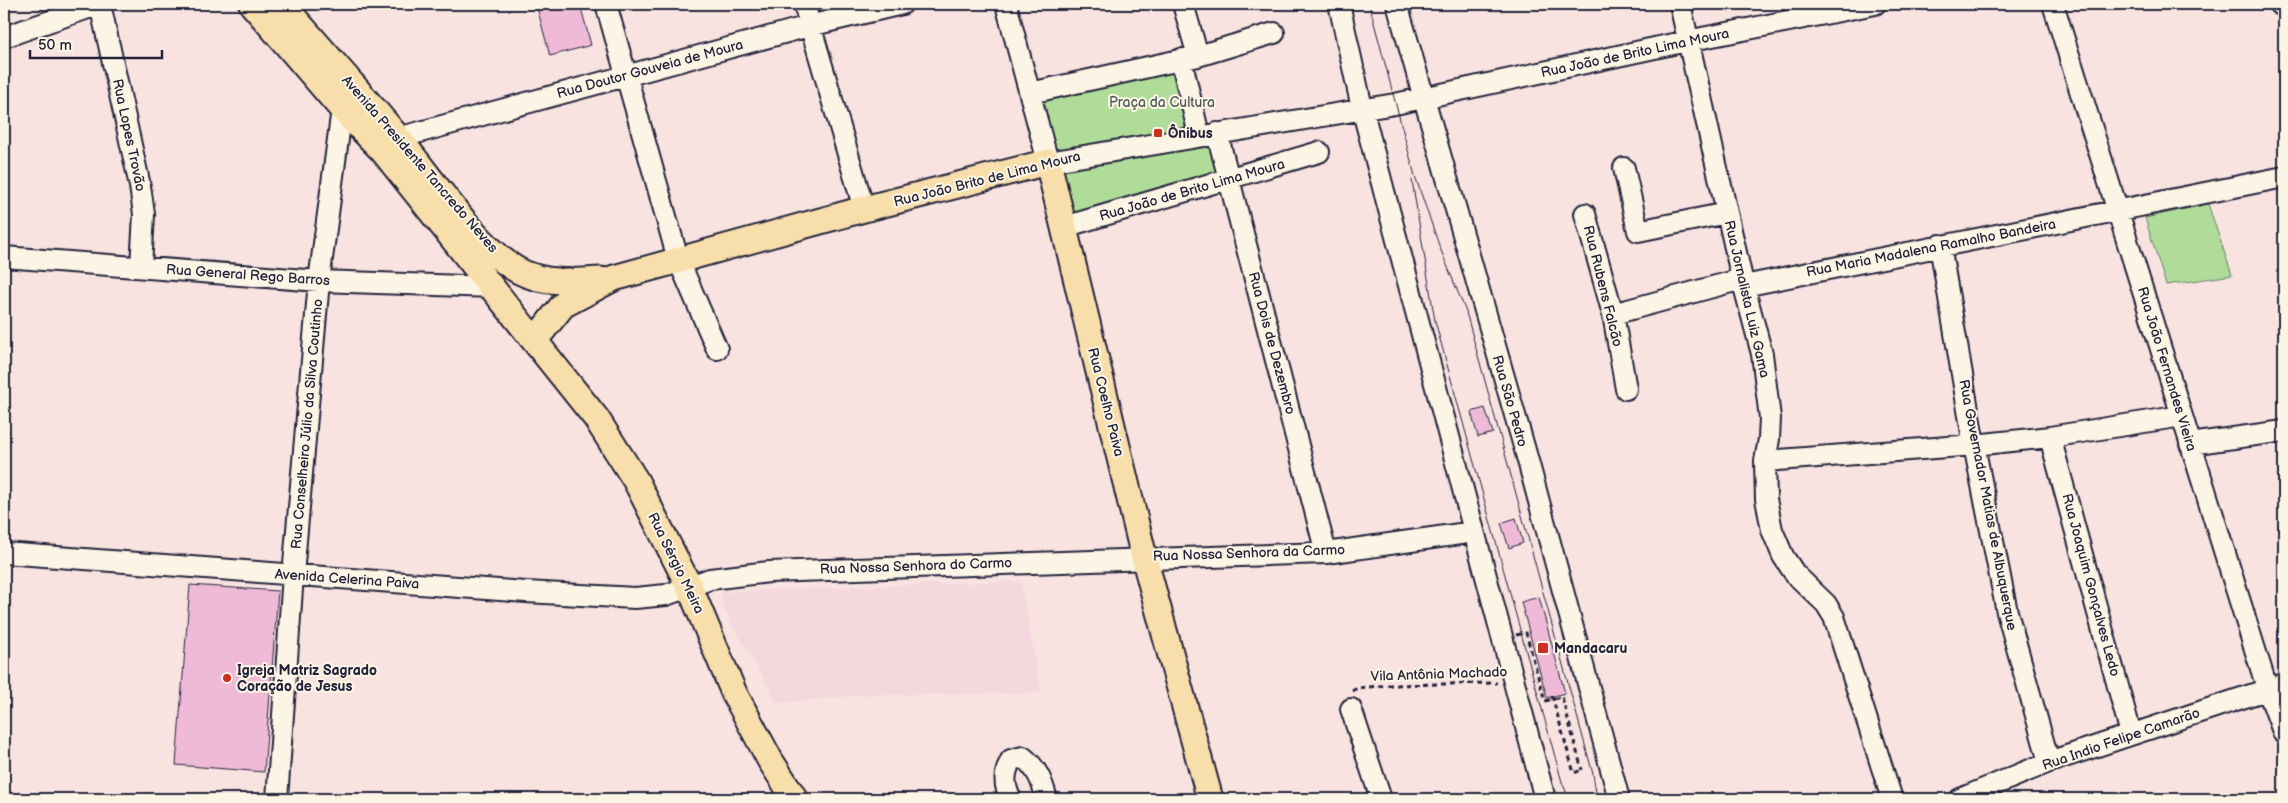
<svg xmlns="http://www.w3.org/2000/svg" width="2288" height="803" font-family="'Balsamiq Sans',sans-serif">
	<rect width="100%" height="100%" fill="#f8e3e1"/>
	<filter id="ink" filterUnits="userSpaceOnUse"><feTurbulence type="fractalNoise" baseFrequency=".02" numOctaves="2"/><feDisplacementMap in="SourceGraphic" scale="10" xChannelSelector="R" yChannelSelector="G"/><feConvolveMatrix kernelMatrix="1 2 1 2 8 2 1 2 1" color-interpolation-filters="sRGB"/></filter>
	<g filter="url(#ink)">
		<path fill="#f5d7de" d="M1021 581 1041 693 862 695 778 703 724 610 721 592Z"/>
		<path fill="#b0dc9a" stroke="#697f6a" d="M1187 66 1200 125 1054 152 1040 101Z
			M1211 139 1219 179 1068 219 1059 170Z
			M2208 204 2232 275 2166 285 2145 218Z"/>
		<path fill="#eebad7" stroke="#22223b" d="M536 4H580L591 45 550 56Z
			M1485 408 1493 433 1478 437 1471 412Z
			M1516 518 1523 543 1509 548 1501 523Z
			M190 585 278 591 264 772 176 765Z
			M1539 597 1565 693 1547 698 1521 602Z"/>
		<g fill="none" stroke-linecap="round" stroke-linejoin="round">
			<defs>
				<path id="minor" d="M100 4 140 186 144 214 141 267
					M606 4 678 259 717 349
					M804 4 864 209
					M1006 4 1048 162 1395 104 1687 41 1875 4
					M1183 4 1198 56
					M1339 4 1362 108 1545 799
					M1397 4 1527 457 1619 799
					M1680 4 1742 279 1762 354 1770 418 1769 439 1765 461 1766 499 1772 530 1783 556 1795 574 1826 604 1834 617 1892 799
					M2053 4 2268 691 2284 734
					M2279 4 2284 5
					M4 37 100 4
					M1181 59 1199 135
					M1030 93 1198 56 1274 33
					M1217 133 1326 553
					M398 138 809 26 902 4
					M1624 168 1638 231 1727 213
					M1585 214 1613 314 1626 389
					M1064 227 1319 152
					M1940 245 1974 445 2007 612 2049 762
					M4 257 319 281 493 287
					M1744 286 2284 177
					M1613 314 1742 279
					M2050 437 2131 734
					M2190 444 2284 431
					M1765 461 1974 445 2050 437 2182 416
					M4 553 526 592 635 598 666 595 710 579 769 572 1326 553 1474 532
					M1351 709 1381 799
					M277 799 293 575 319 281 342 109
					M1011 799C1003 785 1004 773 1011 760L1023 757C1038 769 1042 782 1047 799
					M1960 799 2049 762 2284 684"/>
				<path id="major" d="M252 4 342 109 383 151 596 418 636 481 690 588 734 693 770 760 795 799
					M282 4C321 49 361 93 399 139 430 176 478 249 519 271 544 284 574 282 601 280
					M535 340 563 305 614 278 864 209 1048 162 1144 557 1210 799"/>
			</defs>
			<use href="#minor" stroke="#22223b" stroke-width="24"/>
			<use href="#major" stroke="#22223b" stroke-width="29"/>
			<path stroke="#22223b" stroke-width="3" stroke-dasharray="5 4" stroke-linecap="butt" d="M1352 691 1357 688 1390 685 1497 683
				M1552 696 1574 773 1582 770"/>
			<use href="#minor" stroke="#fcf5e5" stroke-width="20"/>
			<use href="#major" stroke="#f8deab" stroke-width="25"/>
			<path stroke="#22223b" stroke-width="1" d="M1369 4 1415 176 1440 248 1466 312 1593 774 1597 799
				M1412 180 1435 321 1562 782 1569 799"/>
			<path stroke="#22223b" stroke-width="3" stroke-dasharray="5 4" stroke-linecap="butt" d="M1516 635 1526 633 1545 701 1562 697 1582 770"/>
		</g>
	</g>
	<g fill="#c8321e" stroke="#fcf5e5" stroke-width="2">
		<rect x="1153" y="128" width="10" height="10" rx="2.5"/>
		<rect x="1537" y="642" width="12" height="12" rx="2.5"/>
		<circle cx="227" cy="678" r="5"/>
	</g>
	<g text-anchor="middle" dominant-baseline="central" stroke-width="4" stroke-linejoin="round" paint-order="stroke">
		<g font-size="14" fill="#22223b" stroke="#fcf5e5">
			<text transform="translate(1635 53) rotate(-12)">Rua João de Brito Lima Moura</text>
			<text transform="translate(650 69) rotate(-15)">Rua Doutor Gouveia de Moura</text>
			<text transform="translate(129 135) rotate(78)">Rua Lopes Trovão</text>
			<text transform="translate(420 164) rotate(49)">Avenida Presidente Tancredo Neves</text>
			<text transform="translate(987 179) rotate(-14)">Rua João Brito de Lima Moura</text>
			<text transform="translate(1192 190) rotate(-16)">Rua João de Brito Lima Moura</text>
			<text transform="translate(1931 248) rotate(-11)">Rua Maria Madalena Ramalho Bandeira</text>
			<text transform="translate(248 275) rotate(4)">Rua General Rego Barros</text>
			<text transform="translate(1603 286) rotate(76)">Rua Rubens Falcão</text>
			<text transform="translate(1747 299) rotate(77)">Rua Jornalista Luiz Gama</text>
			<text transform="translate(1272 343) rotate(75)">Rua Dois de Dezembro</text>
			<text transform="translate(2167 369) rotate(73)">Rua João Fernandes Vieira</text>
			<text transform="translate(1510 401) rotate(74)">Rua São Pedro</text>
			<text transform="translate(1106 402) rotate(76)">Rua Coelho Paiva</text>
			<text transform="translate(307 424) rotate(-85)">Rua Conselheiro Júlio da Silva Coutinho</text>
			<text transform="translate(1988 505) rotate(79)">Rua Governador Matias de Albuquerque</text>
			<text transform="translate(1249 553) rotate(-2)">Rua Nossa Senhora da Carmo</text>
			<text transform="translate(676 563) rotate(64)">Rua Sérgio Meira</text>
			<text transform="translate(916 566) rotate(-2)">Rua Nossa Senhora do Carmo</text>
			<text transform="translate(347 579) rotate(4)">Avenida Celerina Paiva</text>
			<text transform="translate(2091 585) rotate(75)">Rua Joaquim Gonçalves Ledo</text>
			<text transform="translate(1439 674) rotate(-2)">Vila Antônia Machado</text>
			<text transform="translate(2121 739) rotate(-19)">Rua Indio Felipe Camarão</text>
		</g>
		<g font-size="14" fill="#4d5a58" stroke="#fcf5e5">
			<text x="1162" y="102">Praça da Cultura</text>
		</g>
		<g font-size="14" font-weight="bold" fill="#22223b" stroke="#fcf5e5" text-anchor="start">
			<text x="1168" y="133">Ônibus</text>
			<text x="1554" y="648">Mandacaru</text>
			<text x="237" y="670">Igreja Matriz Sagrado<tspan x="237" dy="16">Coração de Jesus</tspan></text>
		</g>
	</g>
	<rect width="2288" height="803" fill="none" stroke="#fcf5e5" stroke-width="20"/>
	<rect x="10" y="10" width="2268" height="783" fill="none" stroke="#22223b" stroke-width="2" filter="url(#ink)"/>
	<path d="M30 50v8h132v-8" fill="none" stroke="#22223b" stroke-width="2.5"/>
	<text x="38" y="50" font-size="15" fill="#22223b" stroke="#fcf5e5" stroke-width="4" paint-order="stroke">50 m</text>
</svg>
